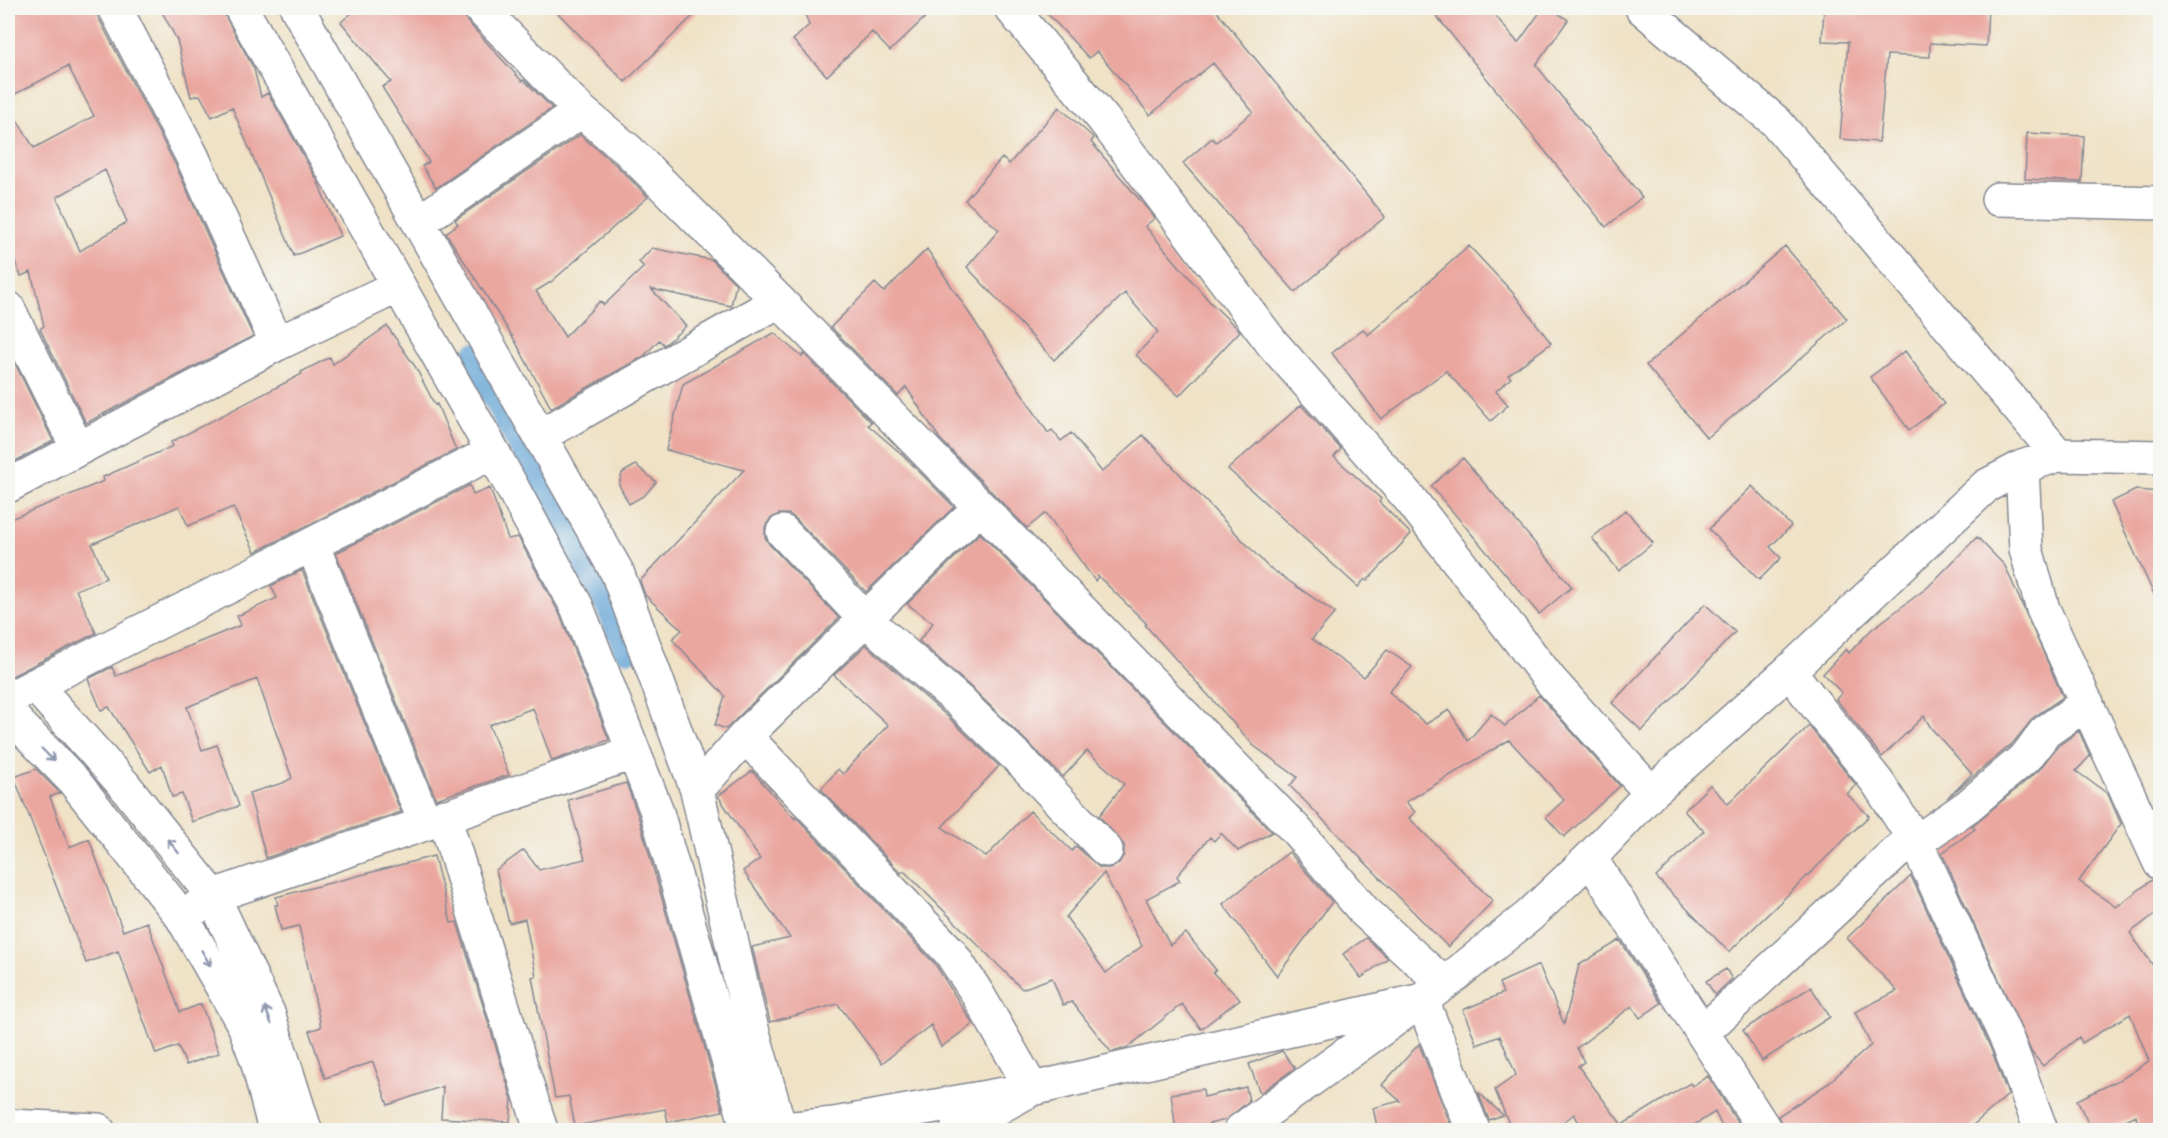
<svg xmlns="http://www.w3.org/2000/svg" width="2168" height="1138" font-family="'IM FELL DW Pica',serif">
	<rect width="100%" height="100%" fill="#f6f6f2"/>
	<filter id="ink" filterUnits="userSpaceOnUse"><feTurbulence type="fractalNoise" baseFrequency=".0167" numOctaves="2"/><feDisplacementMap in="SourceGraphic" scale="12" xChannelSelector="R" yChannelSelector="G"/><feConvolveMatrix kernelMatrix="1 2 1 2 8 2 1 2 1" color-interpolation-filters="sRGB"/></filter>
	<filter id="wash" filterUnits="userSpaceOnUse"><feTurbulence type="fractalNoise" baseFrequency=".008" numOctaves="4" result="noise"/><feDisplacementMap in="SourceGraphic" scale="24" xChannelSelector="R" yChannelSelector="G"/><feGaussianBlur stdDeviation="1.35" result="paint"/><feColorMatrix in="noise" values="0 0 0 0 0 0 0 0 0 0 0 0 0 0 0 0 0 1.4 0 .05"/><feComposite in="paint" operator="in"/></filter>
	<g filter="url(#wash)">
		<rect width="100%" height="100%" fill="#efe2c6"/>
		<g fill="none" stroke-linecap="round" stroke-linejoin="round">
			<path stroke="#64a4d6" stroke-width="32" d="M477 358 612 607 628 646"/>
		</g>
		<g id="blocks">
			<path fill="#eaa7a0" fill-rule="evenodd" d="M8 8H96L98 17 175 164 253 336 86 423 40 329 44 326 31 272 21 276 8 245V105L34 148 94 116 68 66 8 98ZM105 170 127 222 80 251 57 197Z
				M160 8H221L254 69 261 97 268 93 317 180 340 236 294 256 232 107 212 117 200 95 191 97 177 40Z
				M358 8H462L467 21 522 81 524 80 552 108 436 188 422 166 429 162 382 87 391 82 341 22Z
				M553 8H701L625 82Z
				M803 8H935L890 51 872 32 827 76 793 40 809 25Z
				M1042 8H1214L1385 217 1295 292 1183 163 1212 138 1216 142 1253 112 1213 63 1150 115 1097 51 1089 58Z
				M1430 8H1489L1518 43 1543 8H1550L1568 20 1536 65 1642 197 1606 227Z
				M1824 8H1988L1986 46 1930 43V57L1887 55 1879 142 1840 139 1848 42 1822 41Z
				M1059 107 1094 138 1091 142 1155 218 1145 226 1210 302 1240 331 1179 396 1136 355 1158 332 1125 293 1054 360 967 267 999 230 965 200 1002 158 1009 164Z
				M2027 133 2084 136 2082 182 2025 179Z
				M580 135 615 164 648 197 551 282 536 291 565 337 600 301 604 305 644 267 639 262 652 248 712 260 736 284 731 306 651 289 686 326 667 343 664 345 659 340 644 356 551 408 514 339 446 233 458 224 455 220Z
				M1469 246 1514 294 1551 343 1508 375 1511 378 1496 391 1508 405 1491 421 1446 371 1381 419 1332 353 1363 329 1368 335Z
				M1785 246 1847 319 1707 438 1646 365Z
				M927 249 1048 433 1052 430 1061 441 1071 433 1102 472 1143 435 1267 566 1335 613 1312 639 1364 677 1387 650 1412 667 1389 692 1426 724 1449 710 1468 741 1491 714 1505 726 1539 695 1620 786 1564 837 1546 817 1564 800 1509 740 1406 802 1415 812 1409 818 1493 901 1448 947 1290 786 1297 777 1254 746 1145 625 1147 624 1098 576 1095 581 1046 513 1027 528 940 439 906 387 898 396 831 327 875 283 884 292Z
				M387 326 416 368 435 405 437 404 456 450 255 552 233 507 188 526 179 506 92 544 106 578 76 590 96 633 8 678V520L104 481 103 477 173 446 171 442 302 374 301 372 330 357 333 364Z
				M774 333 802 357 804 354 871 422 868 425 904 456 954 507 866 592 796 519 789 514H779L770 519 765 527V537L769 544 839 618 726 729 715 725 725 696 672 639 682 630 645 595 640 581 744 470 666 450 683 384Z
				M8 349 53 441 8 465Z
				M1905 351 1944 404 1909 430 1870 377Z
				M1301 405 1341 449 1334 457 1381 499 1379 502 1411 534 1367 581 1365 579 1358 587 1228 469Z
				M1463 458 1572 587 1539 614 1431 486Z
				M636 465 656 482 645 495 629 504 619 485 622 473Z
				M470 485 473 495 490 488 508 539 518 537 560 615 609 740 552 761 533 708 489 725 509 775 436 799 336 553Z
				M1752 486 1791 526 1770 547 1781 558 1759 580 1709 529Z
				M2136 490 2160 492V607L2111 502Z
				M1626 510 1653 543 1619 571 1592 538Z
				M980 533 1272 832 1238 851 1221 833 1214 841 1210 837 1177 876 1180 881 1146 899 1170 945 1186 933 1216 970 1213 973 1240 999 1201 1029 1182 1004 1127 1048 1111 1052 1072 1002 1063 1005 1052 978 1022 989 904 871 901 873 821 789 838 769 843 774 888 725 834 675 866 645 947 716 999 766 942 827 986 857 1030 811 1072 851 1076 846 1100 868H1110L1119 863 1124 855V845L1099 816 1124 784 1087 751 1063 777 973 689 919 641 933 623 907 604ZM1104 873 1142 946 1106 973 1066 917Z
				M1977 537 2005 566 2063 697 2034 717 2013 743 1947 798 1972 774 1931 728 1924 716 1882 757 1836 699 1842 693 1823 674 1846 649 1849 653 1871 630 1928 587Z
				M302 570 401 812 266 858 249 793 283 783 292 778 257 679 187 707 202 750 217 745 239 806 192 822 182 794 172 797 162 765 150 772 109 707 101 710 88 679 112 667 116 676 241 625 237 616 277 598 271 586Z
				M1705 604 1735 632 1642 731 1612 703Z
				M1809 726 1856 785 1847 794 1869 816 1729 952 1656 877 1704 831 1684 811 1710 785 1728 804Z
				M2079 731 2090 756 2076 771 2108 794 2121 824 2079 881 2116 907 2152 880 2160 881V910L2130 933 2160 975V1131H2139L2136 1115 2104 1131H2092L2077 1100 2123 1078 2149 1061 2130 1014 2082 1043 2079 1037 2043 1066 2032 1053 1942 853 1975 829 1972 826 2039 770 2058 746Z
				M36 769 60 793 50 797 69 847 89 839 123 931 147 922 180 1012 201 1004 219 1053 186 1065 178 1046 156 1054 118 951 86 963 14 777Z
				M752 771 795 819 796 817 935 964 973 1024 941 1047 931 1025 882 1063 838 1004 770 1022 752 947 790 938 743 871 760 859 718 796Z
				M626 783 638 815 723 1111 668 1122 665 1109 575 1126 569 1096 555 1098 532 977 536 976 525 919 509 923 496 870 524 850 539 870 585 859 568 800Z
				M1289 852 1332 902 1277 976 1223 904Z
				M434 856 451 923 457 922 512 1099 510 1122 441 1118 443 1086 388 1105 373 1062 325 1078 309 1031 321 1027 299 926 281 930 275 905H278L276 897Z
				M1911 876 1991 1049 2008 1095 1966 1131H1784L1778 1116 1826 1085 1871 1045 1855 1012 1897 991 1847 938Z
				M1366 938 1388 958 1361 978 1343 954Z
				M1620 940 1661 1003 1640 1018 1632 1006 1577 1048 1584 1062 1578 1066 1622 1125 1690 1083 1692 1086 1708 1076 1743 1131H1724L1715 1112 1685 1131H1584L1574 1114 1552 1131H1512L1495 1090 1516 1075 1500 1036 1477 1045 1463 1010 1503 993 1499 983 1539 965 1564 1024 1579 965Z
				M1726 969 1732 979 1715 995 1706 981Z
				M1811 987 1830 1017 1762 1061 1743 1030Z
				M1419 1044 1453 1131H1378L1373 1108 1400 1101 1382 1085Z
				M1282 1051 1295 1068 1260 1093 1249 1064Z
				M1246 1087 1249 1101 1226 1120 1208 1124 1209 1131H1176L1171 1094 1203 1089 1204 1097Z
				M1478 1092 1503 1115 1489 1120Z"/>
		</g>
	</g>
	<g filter="url(#ink)">
		<use href="#blocks" fill-opacity="0" stroke="#858892" stroke-width="1.5"/>
		<g fill="none" stroke-linecap="round" stroke-linejoin="round">
			<defs>
				<path id="minor" d="M115 8 192 156 277 344
					M241 8 493 452 577 607 656 809 748 1130
					M297 8 617 572 697 790
					M480 8 581 111 628 150 779 301 1296 830 1364 911 1444 984
					M1011 8 1104 120 1272 343 1410 499 1551 681 1651 793
					M1642 8 1776 122 2058 455
					M1998 199 2160 203
					M419 222 581 111
					M8 308 78 449
					M540 436 779 301
					M2022 467 2026 549 2043 609 2160 863
					M8 486 277 344 398 286
					M783 532 865 619 960 702 1025 765 1106 850
					M312 544 425 822
					M1789 671 1878 783 1916 842 2008 1042 2041 1130
					M35 685 125 786 213 896 268 1013 305 1130
					M8 699 493 452
					M8 713 73 780 182 917 244 1025 257 1060 275 1130
					M745 736 950 952 977 993 1032 1089 957 1130
					M444 816 541 1130
					M1916 842 1968 806 2027 756 2045 732 2087 703
					M1590 858 1765 1130
					M196 908 213 896 633 753
					M1703 1032 1913 837
					M8 1126 98 1130
					M780 1129 749 1018 697 790 745 736 979 508
					M774 1130 834 1124 1032 1089 1422 1000 1473 1130
					M1241 1130 1444 984 1529 916 1590 858 1651 793 1789 671 1986 486 2022 467 2058 455 2160 457"/>
			</defs>
			<use href="#minor" stroke="#858892" stroke-width="36"/>
			<use href="#minor" stroke="#fff" stroke-width="33"/>
		</g>
		<defs><path id="oneway-shaft" d="M-6 0H5M1.5-3L5.5 0L1.5 3" fill="none" stroke-width="1.6" stroke-linecap="round" stroke-linejoin="round" transform="scale(1.5)"/></defs>
		<g stroke="#8d97ae">
			<use href="#oneway-shaft" transform="translate(48 755) rotate(46)"/>
			<use href="#oneway-shaft" transform="translate(173 846) rotate(-129)"/>
			<use href="#oneway-shaft" transform="translate(206 958) rotate(60)"/>
			<use href="#oneway-shaft" transform="translate(268 1015) rotate(-111)"/>
		</g>
	</g>
	<rect width="2168" height="1138" fill="none" stroke="#f6f6f2" stroke-width="30"/>
</svg>
